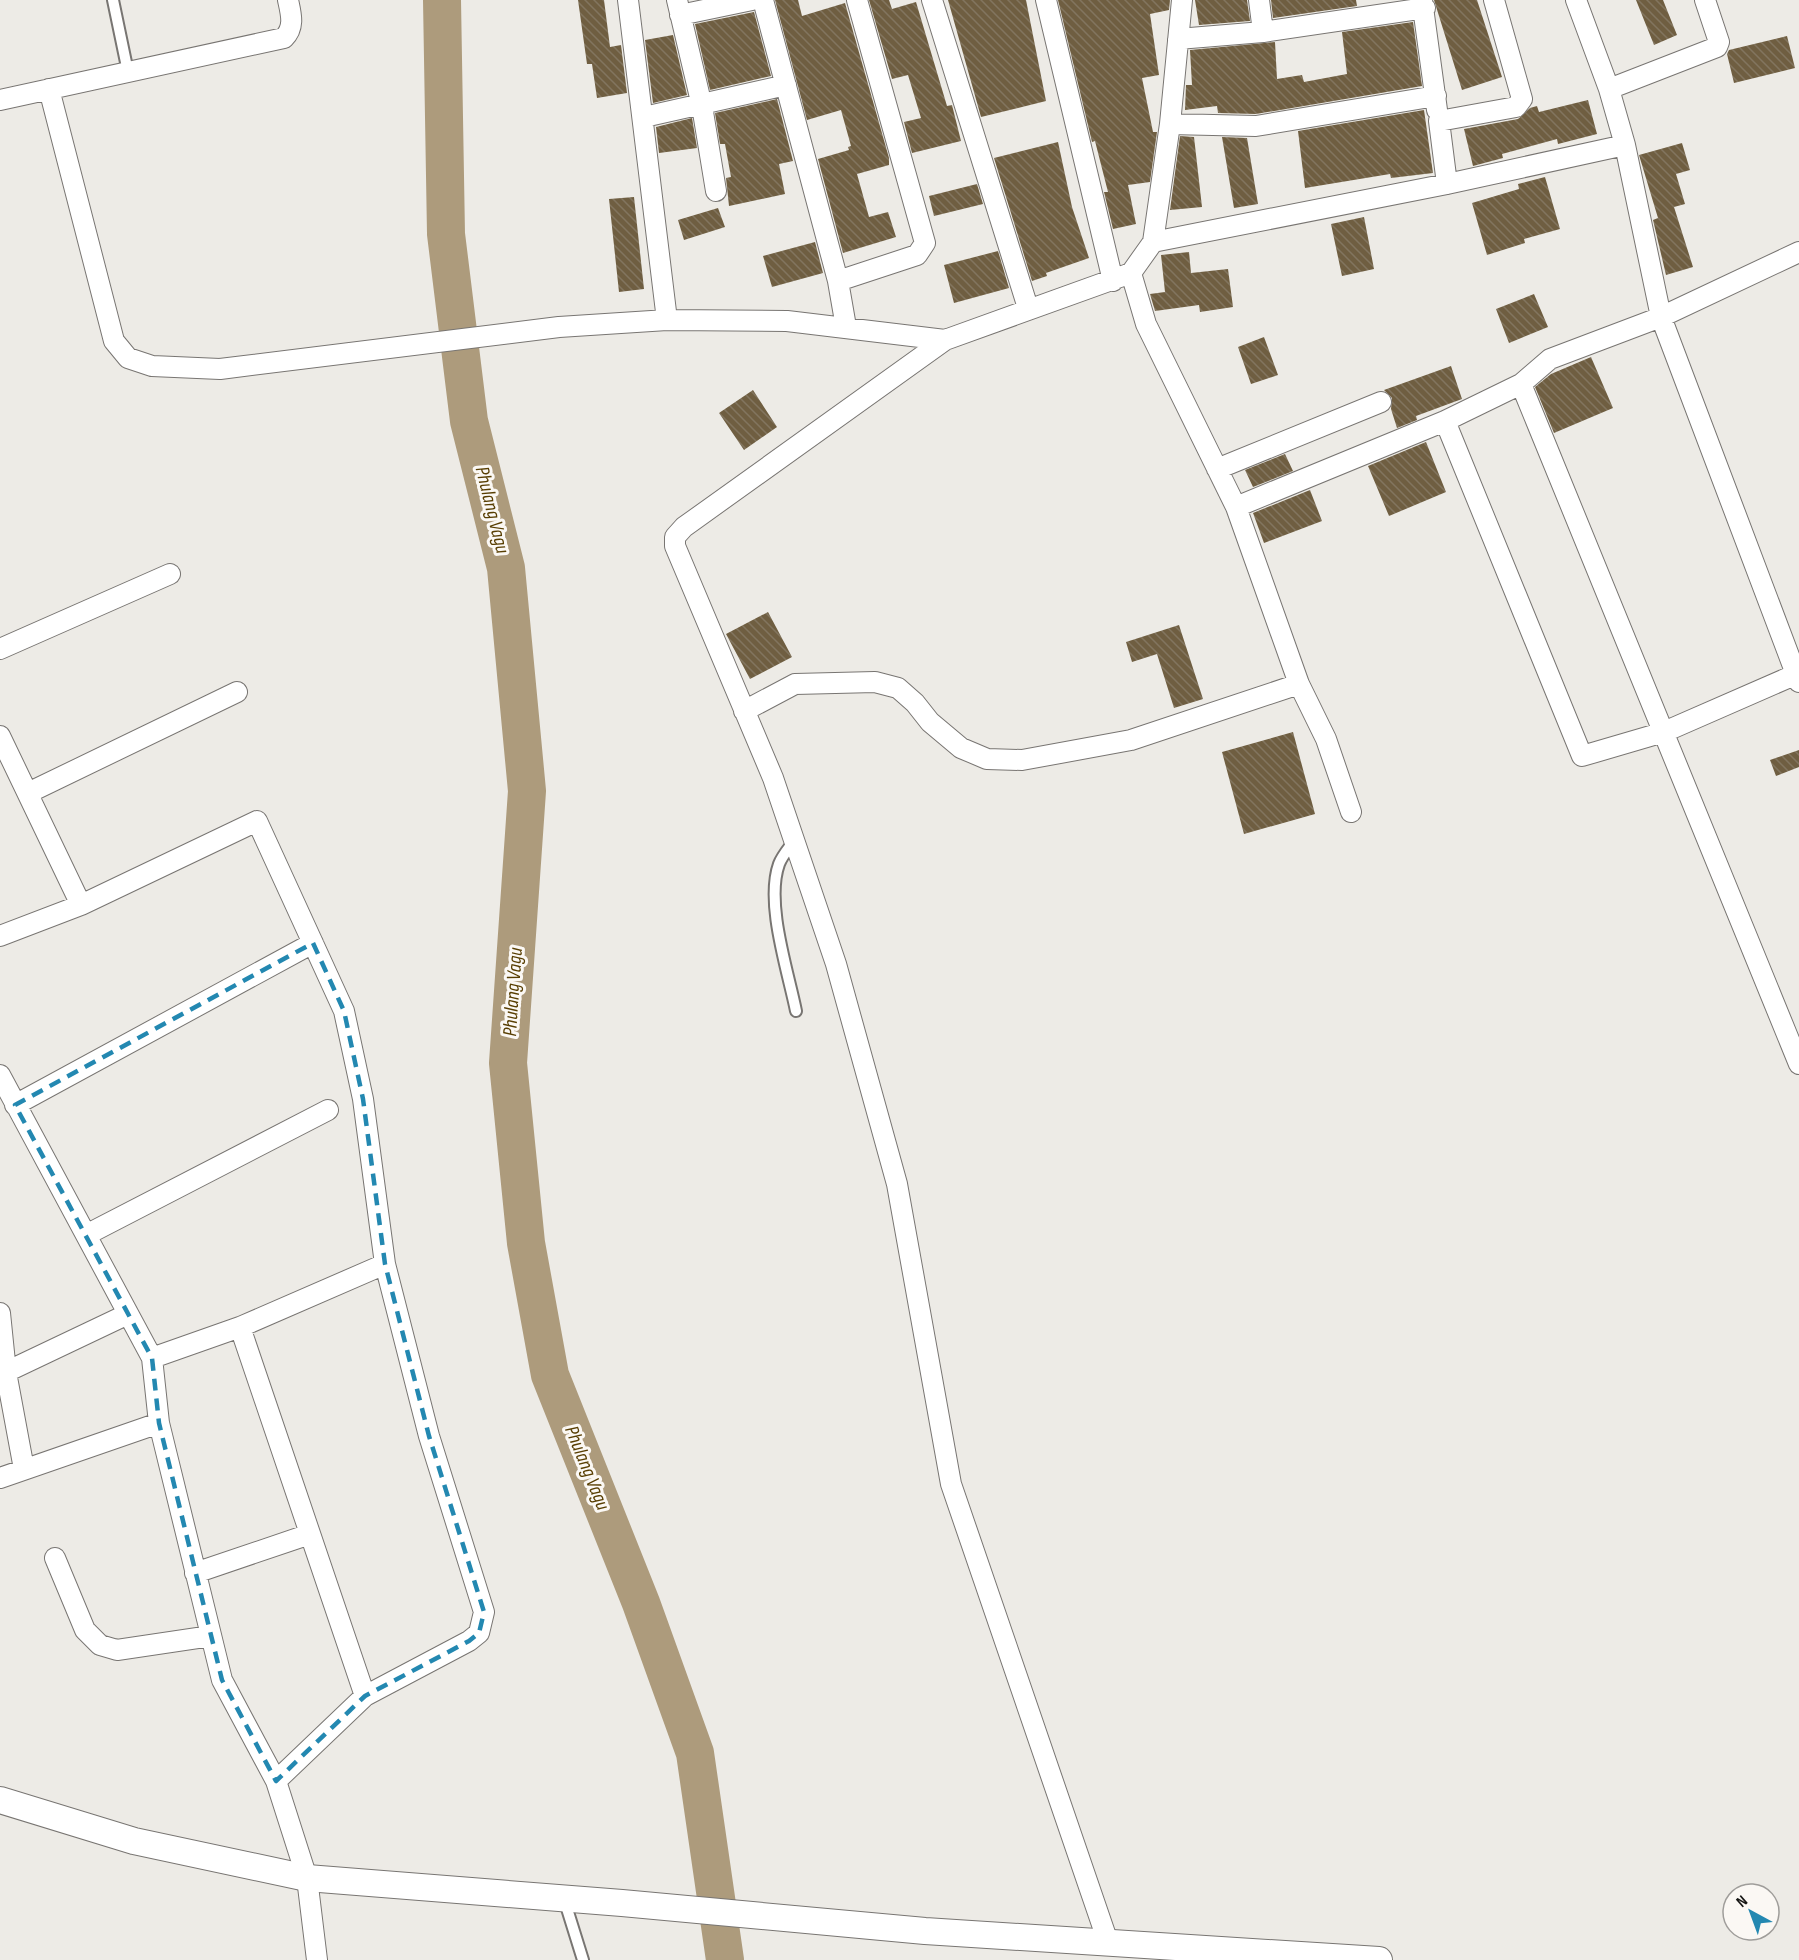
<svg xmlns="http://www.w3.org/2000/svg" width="1799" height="1960" font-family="'Sofia Sans Condensed',sans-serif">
	<defs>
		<pattern id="building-back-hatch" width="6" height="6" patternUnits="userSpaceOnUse" patternTransform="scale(1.5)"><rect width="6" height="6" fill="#6f5e41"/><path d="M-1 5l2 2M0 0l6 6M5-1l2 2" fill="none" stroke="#82755f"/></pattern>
	</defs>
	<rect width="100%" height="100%" fill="#edebe6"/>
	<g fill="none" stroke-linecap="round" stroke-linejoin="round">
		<path stroke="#ad9b7c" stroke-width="38" d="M442 0 446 234 469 421 506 568 527 791 508 1063 526 1243 550 1375 641 1603 695 1753 725 1960"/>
	</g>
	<path fill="url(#building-back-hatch)" d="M578 0H604L610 47 621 45 627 93 597 98 592 64H587Z
		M775 0H798L802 16 845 3 889 158V165L857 174 869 217 888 212 896 237 843 253 818 159 849 150 848 147 851 146 841 110 807 120Z
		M869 0H889L892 9 916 2 947 106 952 105 961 141 912 153 904 122 921 118 908 75 892 79Z
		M948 0H1026L1046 101 981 117Z
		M1058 0H1170L1169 10 1150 14 1159 75 1142 78 1153 132H1157L1150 182 1128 185 1136 224 1113 229 1104 192H1108L1095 141 1092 142Z
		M1195 0H1247L1250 21 1199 25Z
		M1271 0H1356L1357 6 1273 18Z
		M1434 0H1477L1502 77 1462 90Z
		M1636 0H1663L1677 35 1654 45Z
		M754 12 771 76 710 90 695 24Z
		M1413 22 1422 86 1256 114 1218 113 1217 106 1185 110 1186 85H1192L1190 50 1275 42 1277 79 1302 75 1304 82 1347 74 1342 32Z
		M673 35 687 95 653 103 645 40Z
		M1787 36 1795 68 1734 83 1727 54 1729 50Z
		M777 99 793 161 779 164 785 194 729 206 726 178 731 177 725 144H720L715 113Z
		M1588 100 1597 134 1558 144 1557 139 1502 154 1503 158 1473 166 1464 129 1518 119 1530 108 1537 106 1539 112Z
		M1424 110 1433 173 1391 178 1390 174 1305 188 1298 131Z
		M692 118 697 148 659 153 656 127Z
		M1180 136 1194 137 1202 207 1170 210Z
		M1222 137 1247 138 1258 204 1234 208Z
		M1058 142 1072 207 1089 258 1046 273 1047 276 1032 281 994 158Z
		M1682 143 1690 170 1676 174 1685 204 1674 207 1693 267 1666 275 1653 220 1658 218 1639 155Z
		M1545 177 1560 229 1524 239 1525 243 1487 255 1472 203 1519 189 1518 184Z
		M977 184 983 204 934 216 929 196Z
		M634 197 644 289 619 292 609 199Z
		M718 208 725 227 684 240 678 220Z
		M1364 217 1374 269 1342 276 1331 224Z
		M815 242 823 273 772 287 763 256Z
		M998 251 1009 288 954 303 944 265Z
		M1189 252 1191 273 1228 269 1233 307 1200 312 1199 305 1155 311 1150 294 1165 292 1161 255Z
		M1534 294 1548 327 1509 343 1496 309Z
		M1264 337 1278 375 1251 384 1238 347Z
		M1591 357 1613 408 1554 433 1535 387 1551 374Z
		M1451 366 1462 399 1416 416 1417 420 1397 428 1391 409 1392 398 1384 390Z
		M753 390 777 427 744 450 719 413Z
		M1426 442 1446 492 1389 516 1368 466Z
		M1285 454 1293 471 1253 487 1245 470Z
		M1310 490 1322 521 1264 543 1253 513Z
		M768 612 792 657 750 679 726 634Z
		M1179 625 1203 699 1174 708 1157 654 1132 662 1126 642Z
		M1293 732 1315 814 1244 834 1222 752Z
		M1799 750V767L1776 776 1770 760Z"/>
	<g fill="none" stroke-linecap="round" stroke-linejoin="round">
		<defs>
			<path id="service" d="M113 0 128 72
				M794 841C789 848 782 856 779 864 765 903 788 971 796 1011
				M564 1899 583 1960"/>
			<path id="minor" d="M628 0 667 320
				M677 0 702 106 716 191
				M763 0 838 281 846 327
				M932 0 1028 308
				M1046 0 1113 281
				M1259 0 1263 32
				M1422 0 1437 110
				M1576 0 1609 89 1625 145
				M680 15 752 0
				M1178 39 1263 32 1425 8
				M49 89 114 341 128 358 152 366 220 369 559 327 667 320 787 321 945 340 1131 273 1153 242 1447 184 1625 145 1661 317 1799 682
				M1609 89 1717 47 1719 42 1705 0
				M0 100 284 38C295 27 291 14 288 0
				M644 117 786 85
				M1170 124 1256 126 1436 96
				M1447 184 1439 121 1516 107 1522 99 1494 0
				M1153 242 1170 124 1182 0
				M1131 273 1146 324 1236 507 1445 421 1521 384 1550 359 1661 317 1799 252
				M838 281 917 255 925 243 857 0
				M945 340 684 527 675 537V546L773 778 836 964 897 1184 951 1484 1108 1942
				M1521 384 1799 1064
				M1445 421 1582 756 1664 732 1799 673
				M1217 469 1381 402
				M1236 507 1299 684 1326 739 1351 812
				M0 649 170 574
				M744 711 795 684 875 682 898 688 915 703 930 722 961 748 987 759 1022 760 1131 740 1299 684
				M0 736 81 905
				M28 793 237 692
				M0 936 81 905 257 821 344 1011 363 1099 385 1264 429 1436 484 1612 479 1633 469 1641 365 1696 276 1781
				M0 1075 152 1358 159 1423
				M15 1105 313 943
				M86 1235 328 1110
				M0 1313 6 1372 24 1469
				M240 1327 365 1696
				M152 1358 240 1327 385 1264
				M6 1372 128 1314
				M0 1478 159 1423 222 1680 276 1781 307 1878 317 1960
				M55 1558 85 1630 100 1645 117 1650 211 1636
				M195 1573 310 1534"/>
			<path id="tertiary" d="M0 1800 134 1841 307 1878 622 1903 925 1931 1379 1960"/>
		</defs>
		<use href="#service" stroke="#787572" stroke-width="14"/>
		<use href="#minor" stroke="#787572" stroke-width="22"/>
		<use href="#tertiary" stroke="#787572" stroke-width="28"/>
		<use href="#service" stroke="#fff" stroke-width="10"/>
		<use href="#minor" stroke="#fff" stroke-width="20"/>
		<use href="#tertiary" stroke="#fff" stroke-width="26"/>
	</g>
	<path fill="none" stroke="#2388b1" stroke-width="4.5" stroke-dasharray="12 8" stroke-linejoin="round" d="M313 943 344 1011 363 1099 385 1264 429 1436 484 1612 479 1633 469 1641 365 1696 276 1781 222 1680 159 1423 152 1358 15 1105Z"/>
	<g text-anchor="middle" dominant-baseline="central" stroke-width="6" stroke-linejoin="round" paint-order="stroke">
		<g font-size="20" font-style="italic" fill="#583e02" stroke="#fbf8f4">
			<text transform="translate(492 510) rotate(76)">Phulang Vagu</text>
			<text transform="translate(513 992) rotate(-86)">Phulang Vagu</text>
			<text transform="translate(587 1468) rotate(68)">Phulang Vagu</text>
		</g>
	</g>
	<g transform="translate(1751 1912) rotate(319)"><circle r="28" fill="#fbf8f4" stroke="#9f9d9a" stroke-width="1.5"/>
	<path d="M0-4.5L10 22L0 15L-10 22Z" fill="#2388b1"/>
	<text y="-9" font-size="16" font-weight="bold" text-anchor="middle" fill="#151513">N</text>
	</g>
</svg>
